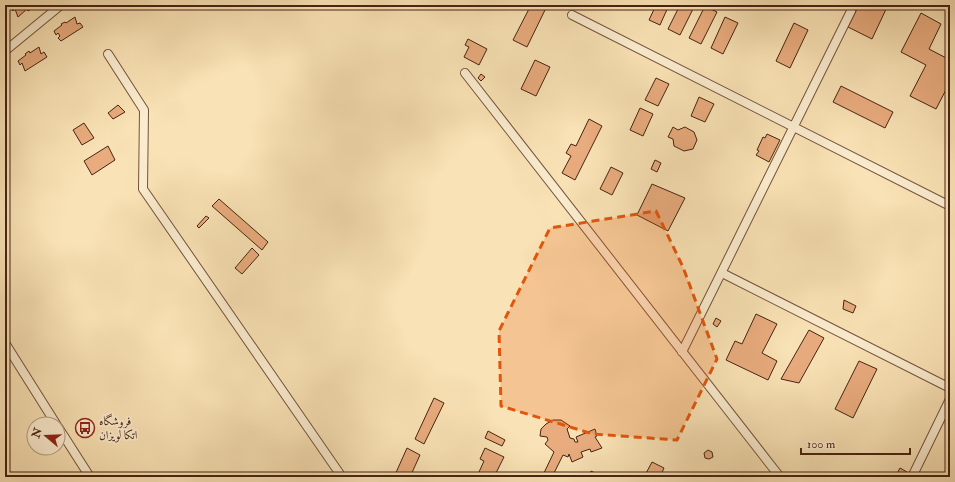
<svg xmlns="http://www.w3.org/2000/svg" width="955" height="482" font-family="'IM FELL Double Pica',Amiri,serif">
	<rect width="100%" height="100%" fill="#f9e2b5"/>
	<filter id="stains"><feTurbulence type="fractalNoise" baseFrequency=".005" numOctaves="4"/><feColorMatrix values="0 0 0 0 .2 0 0 0 0 .09 0 0 0 0 .02 0 0 0 .5 -.17"/></filter>
	<radialGradient id="worn" r=".72"><stop offset=".6" stop-color="#630" stop-opacity="0"/><stop offset="1" stop-color="#630" stop-opacity=".3"/></radialGradient>
	<path fill="#e9ac7e" stroke="#462312" d="M12 5H33L31 9 28 11 27 9 18 17 15 9 13 11 9 7Z
		M531 5H536L545 10 527 47 513 40Z
		M656 5H669L660 25 649 20Z
		M680 5H695L680 35 668 29Z
		M859 5H888L872 39 848 27Z
		M705 6 717 12 701 44 689 38Z
		M921 13 941 24 929 49 950 60V82L936 109 910 96 926 65 901 52Z
		M75 17 77 24 80 23 83 27 61 41 58 38 60 36 58 33 56 35 54 31 62 25 61 24 65 22 66 23Z
		M725 17 738 23 723 54 711 48Z
		M794 23 808 30 790 68 776 61Z
		M468 39 487 49 479 65 464 57 469 47 465 45Z
		M39 47 41 54 44 52 47 57 25 71 22 63 20 65 18 61 26 55 25 54 29 51 30 53Z
		M535 60 550 67 536 96 521 89Z
		M481 74 485 77 481 81 478 78Z
		M656 78 669 84 658 106 645 100Z
		M841 86 893 112 885 128 833 102Z
		M699 97 714 104 705 122 691 116Z
		M118 105 125 112 113 119 108 113Z
		M640 108 653 114 643 136 630 130Z
		M589 119 602 126 575 180 562 173 571 156 566 153 571 144 576 146Z
		M84 123 94 138 82 145 73 130Z
		M673 127 678 130 685 127 694 132 697 140 693 149 684 151 674 146 673 139 668 137Z
		M767 134 780 140 769 162 756 155 759 151 757 150 763 137 765 138Z
		M108 146 115 160 92 175 84 161Z
		M655 160 661 163 657 172 651 169Z
		M611 167 623 173 612 195 600 189Z
		M652 184 685 198 668 231 637 215Z
		M219 199 268 242 262 250 212 206Z
		M206 216 209 218 199 228 197 226Z
		M252 248 259 255 242 274 235 268Z
		M844 300 856 306 853 313 843 309Z
		M756 314 777 324 762 353 777 361 768 380 726 360 735 341 742 344Z
		M716 318 721 321 717 327 713 324Z
		M809 330 824 338 799 383 781 379Z
		M859 361 877 369 853 418 835 409Z
		M434 398 444 403 424 444 415 439Z
		M553 420H561L570 426 567 429 570 438 574 439 575 442H578L576 437 595 429 597 436 595 437 602 448 591 452 590 449 581 452 583 457 572 462 569 454 568 457 563 455 552 477H537L539 473 543 475 554 452 545 444 548 440 547 437 540 436 541 429 546 424Z
		M488 431 505 440 502 446 485 438Z
		M5 440 8 443 6 446 8 449 5 454Z
		M407 448 420 455 410 477H394Z
		M485 448 504 457 494 477H490L479 472 484 461 480 459Z
		M708 450 712 452 713 457 709 459 705 458 704 453Z
		M652 462 664 468 660 477H644Z
		M900 468 907 472 905 477H895Z
		M591 471 604 477H588Z"/>
	<g fill="none" stroke-linecap="round" stroke-linejoin="round">
		<defs>
			<path id="minor" d="M572 15 950 206
				M5 51 61 5
				M108 54 144 110 143 189 342 477
				M465 73 780 477
				M722 273 950 388
				M5 343 56 424
				M682 352 851 11
				M58 427 90 477
				M912 477 950 399"/>
		</defs>
		<use href="#minor" stroke="#73533b" stroke-width="10"/>
		<use href="#minor" stroke="#fbeccf" stroke-width="8"/>
	</g>
	<path fill="#e0560c" fill-opacity="0.2" stroke="#e0560c" stroke-width="3" stroke-dasharray="8 5" stroke-linejoin="round" d="M656 211 683 267 717 359 677 440 593 434 501 406 499 331 550 228Z"/>
	<defs>
		<symbol id="bus-ring" viewBox="-11 -11 22 22"><circle r="9.5" fill="#fbeccf" stroke="#8f2418" stroke-width="1.5"/><path d="M-5-6H5V4H4V6H2V4H-2V6H-4V4H-5ZM-3.5-4V0h7V-4ZM-3.5 1.2v1.5H-2V1.2ZM2 1.2v1.5H3.5V1.2Z" fill="#8f2418"/></symbol>
	</defs>
	<g fill-rule="evenodd">
		<use href="#bus-ring" x="74" y="417" width="22" height="22"/>
	</g>
	<g text-anchor="middle" dominant-baseline="central" stroke-width="3.5" stroke-linejoin="round" paint-order="stroke">
		<g font-size="12" fill="#462312" stroke="#fbeccf" text-anchor="start">
			<text x="99" y="421">فروشگاه<tspan x="99" dy="14">اتکا لویزان</tspan></text>
		</g>
	</g>
	<rect width="955" height="482" fill="none" stroke="#f9e2b5" stroke-width="20"/>
	<rect x="6" y="6" width="943" height="470" fill="none" stroke="#462312" stroke-width="2"/>
	<rect x="10" y="10" width="935" height="462" fill="none" stroke="#462312"/>
	<g transform="translate(46 436) rotate(289)"><circle r="19" fill="#fbeccf" stroke="#b39c83"/>
	<path d="M0-3L7 15L0 10L-7 15Z" fill="#8f2418"/>
	<text y="-6" font-size="11" font-weight="bold" text-anchor="middle" fill="#462312">N</text>
	</g>
	<path d="M801 448v6h109v-6" fill="none" stroke="#462312" stroke-width="2"/>
	<text x="807" y="448" font-size="12" fill="#462312" stroke="#fbeccf" stroke-width="3" paint-order="stroke">100 m</text>
	<rect width="100%" height="100%" filter="url(#stains)"/>
	<rect width="100%" height="100%" fill="url(#worn)"/>
</svg>
